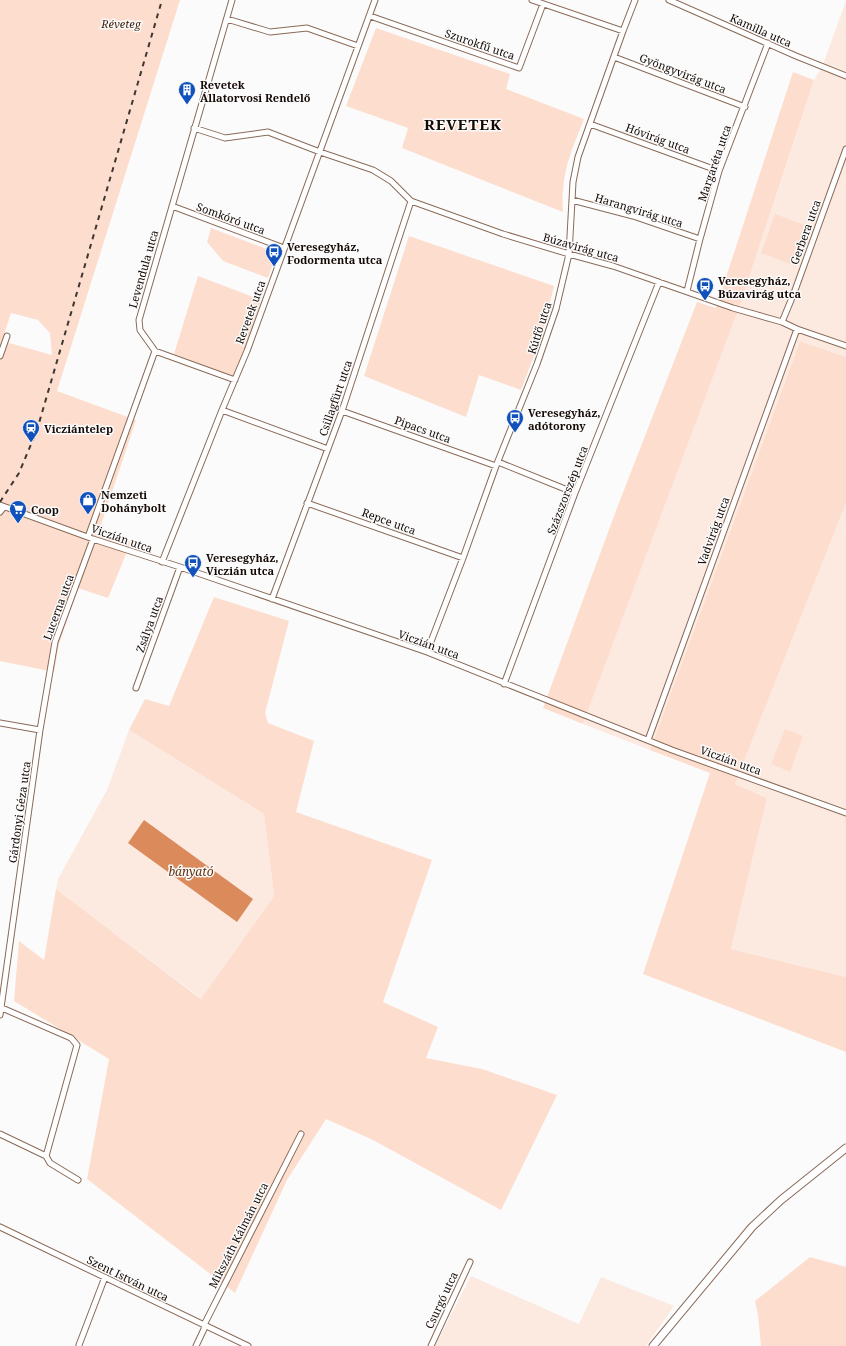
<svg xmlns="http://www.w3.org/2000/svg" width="846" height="1346" font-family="'Noto Serif',serif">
	<rect width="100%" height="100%" fill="#fbfbfb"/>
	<path fill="#fceae1" d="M846 1V357L800 341 650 750 583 724 740 305 814 80 822 67Z
		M846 503V977L731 949 767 798 735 784Z
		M129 730 264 814 274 896 202 999 56 889 58 879 107 790Z
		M471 1276 579 1324 601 1277 674 1306 646 1346H435Z"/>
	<path fill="#fddece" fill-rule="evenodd" d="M0 0H180L57 391 136 420 99 531 131 542 108 598 78 588 59 644 54 672 0 661ZM11 313 38 320 50 333 52 355 2 341Z
		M376 28 510 74 506 89 584 119C575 142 564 166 563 191 562 198 563 205 563 212L402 148 408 128 346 106Z
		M793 72 814 80 740 305 583 724 543 708 617 508 697 302 716 308Z
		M775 214 810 227 795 266 761 253Z
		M211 228 277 253 268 278 223 261 207 242Z
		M409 236 554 286 542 335 521 390 479 375 466 417 364 376Z
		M198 276 261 300 246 349 233 377 174 354Z
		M800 341 846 357V503L735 784 767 798 731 949 846 977V1052L643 974 710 773 650 750Z
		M214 597 289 621 265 713 268 723 314 741 296 812 432 860 383 1002 438 1027 426 1058 482 1069 557 1095 501 1210 373 1140 326 1119 287 1180 235 1293 87 1179 109 1059 14 1001 19 941 44 960 56 889 201 999 274 896 264 814 129 730 145 699 169 706Z
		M785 729 803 736 790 772 771 764Z
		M810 1257 846 1267V1346H761L758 1315 755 1301Z"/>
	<path fill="#db8a5b" d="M144 820 253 899 237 922 128 843Z"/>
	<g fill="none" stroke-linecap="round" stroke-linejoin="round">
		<defs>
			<path id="street" d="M532 0 623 31
				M669 0 796 56 846 76
				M370 16 519 68 543 4
				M227 19 270 32 307 28 358 46
				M614 57 745 107
				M590 124 719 171
				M194 128 225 138 268 132 320 152 373 170 391 181 411 201 503 234 569 254 613 266 733 308 782 322 797 329 846 346
				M572 200 633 216 700 239
				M172 206 284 248
				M687 291 700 239 719 171 768 43
				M782 322 794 293 846 149
				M155 351 235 380
				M0 356 7 336
				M222 410 328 449
				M342 411 496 466
				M498 462 575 493
				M307 503 463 558
				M0 505 93 539 180 567 427 652 672 750 846 813
				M0 512 4 507
				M88 537 155 351 140 330 139 320 232 0
				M162 562 222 410 247 351 375 0
				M272 599 342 411 411 201
				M427 652 463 558 496 466 537 364 556 309 569 254 573 182 578 157 623 31 635 0
				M504 684 575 493 659 282
				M136 688 180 567
				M0 723 40 730
				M648 740 797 329
				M0 1015 40 730 55 642 93 539
				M0 1134 46 1156 77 1045 71 1038 2 1008
				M46 1156 50 1163 78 1180
				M0 1227 248 1346
				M79 1345 105 1277
				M196 1346 204 1329 205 1323 301 1134
				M431 1346 470 1262"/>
			<path id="secondary" d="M653 1346 752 1227 781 1200 846 1148"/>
		</defs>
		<use href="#street" stroke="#896a58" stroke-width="7"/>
		<use href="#secondary" stroke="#896a58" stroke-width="9"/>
		<use href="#street" stroke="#fff" stroke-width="5"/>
		<use href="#secondary" stroke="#fff" stroke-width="7"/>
		<path stroke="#3f3632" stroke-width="2" stroke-dasharray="5 5" stroke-linecap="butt" d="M0 502 19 473 37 430 162 0"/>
	</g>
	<defs>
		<symbol id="building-pin" viewBox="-11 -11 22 30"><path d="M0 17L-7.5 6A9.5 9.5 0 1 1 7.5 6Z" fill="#1051bc" stroke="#fbfbfb"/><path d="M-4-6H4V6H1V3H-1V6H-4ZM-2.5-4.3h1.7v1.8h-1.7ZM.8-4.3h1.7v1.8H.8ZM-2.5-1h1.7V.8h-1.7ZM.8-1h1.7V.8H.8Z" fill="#fff"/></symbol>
		<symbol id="bus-pin" viewBox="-11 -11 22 30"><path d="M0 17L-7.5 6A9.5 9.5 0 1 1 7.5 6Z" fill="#1051bc" stroke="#fbfbfb"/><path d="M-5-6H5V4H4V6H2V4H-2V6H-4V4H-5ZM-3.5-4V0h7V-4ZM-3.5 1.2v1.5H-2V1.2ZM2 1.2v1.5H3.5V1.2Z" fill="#fff"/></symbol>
		<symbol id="station-pin" viewBox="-11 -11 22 30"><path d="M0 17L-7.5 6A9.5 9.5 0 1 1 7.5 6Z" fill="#1051bc" stroke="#fbfbfb"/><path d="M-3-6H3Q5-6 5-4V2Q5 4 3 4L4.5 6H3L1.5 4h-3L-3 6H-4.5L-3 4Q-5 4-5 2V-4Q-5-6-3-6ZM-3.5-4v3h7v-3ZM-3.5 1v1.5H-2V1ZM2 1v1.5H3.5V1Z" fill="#fff"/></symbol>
		<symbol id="shop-pin" viewBox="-11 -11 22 30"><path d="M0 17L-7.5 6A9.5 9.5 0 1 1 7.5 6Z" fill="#1051bc" stroke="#fbfbfb"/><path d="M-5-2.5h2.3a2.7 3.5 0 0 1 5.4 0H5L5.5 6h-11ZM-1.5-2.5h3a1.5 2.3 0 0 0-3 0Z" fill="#fff"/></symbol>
		<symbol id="supermarket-pin" viewBox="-11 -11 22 30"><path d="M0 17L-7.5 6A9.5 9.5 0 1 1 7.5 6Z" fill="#1051bc" stroke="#fbfbfb"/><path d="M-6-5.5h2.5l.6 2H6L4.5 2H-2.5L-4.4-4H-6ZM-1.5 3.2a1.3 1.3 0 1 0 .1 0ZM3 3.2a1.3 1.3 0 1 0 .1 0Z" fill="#fff"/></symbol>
	</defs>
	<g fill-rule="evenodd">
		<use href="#building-pin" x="177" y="80" width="20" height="27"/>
		<use href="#bus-pin" x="264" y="242" width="20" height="27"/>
		<use href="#bus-pin" x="695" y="276" width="20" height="27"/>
		<use href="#bus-pin" x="505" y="408" width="20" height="27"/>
		<use href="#station-pin" x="21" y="418" width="20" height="27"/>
		<use href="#shop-pin" x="78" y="490" width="20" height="27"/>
		<use href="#supermarket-pin" x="8" y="499" width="20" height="27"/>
		<use href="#bus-pin" x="183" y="553" width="20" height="27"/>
	</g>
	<g text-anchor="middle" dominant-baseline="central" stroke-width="3" stroke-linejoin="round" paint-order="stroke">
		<g font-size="11" font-style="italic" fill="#40200c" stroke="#fbfbfb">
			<text x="121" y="23">Réveteg</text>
		</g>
		<g font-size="11" fill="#140904" stroke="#fbfbfb">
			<text transform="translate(761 30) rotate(24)">Kamilla utca</text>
			<text transform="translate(480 44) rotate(19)">Szurokfű utca</text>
			<text transform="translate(683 73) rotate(21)">Gyöngyvirág utca</text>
			<text transform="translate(658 138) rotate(20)">Hóvirág utca</text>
			<text transform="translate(714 163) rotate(-71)">Margaréta utca</text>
			<text transform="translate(639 210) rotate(17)">Harangvirág utca</text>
			<text transform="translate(231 218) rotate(20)">Somkóró utca</text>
			<text transform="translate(805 232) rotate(-70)">Gerbera utca</text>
			<text transform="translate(581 247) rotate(16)">Búzavirág utca</text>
			<text transform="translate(143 269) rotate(-74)">Levendula utca</text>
			<text transform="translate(250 312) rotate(-70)">Revetek utca</text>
			<text transform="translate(539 328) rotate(-72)">Kútfő utca</text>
			<text transform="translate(335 398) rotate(-71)">Csillagfürt utca</text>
			<text transform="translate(423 429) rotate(20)">Pipacs utca</text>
			<text transform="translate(567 490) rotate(-69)">Százszorszép utca</text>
			<text transform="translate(389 521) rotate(20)">Repce utca</text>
			<text transform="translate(713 531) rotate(-70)">Vadvirág utca</text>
			<text transform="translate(122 538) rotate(19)">Viczián utca</text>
			<text transform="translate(58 607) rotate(-70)">Lucerna utca</text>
			<text transform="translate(149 624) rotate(-70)">Zsálya utca</text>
			<text transform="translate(429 644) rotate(20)">Viczián utca</text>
			<text transform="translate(731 760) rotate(20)">Viczián utca</text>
			<text transform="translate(19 812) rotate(-82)">Gárdonyi Géza utca</text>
			<text transform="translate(238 1235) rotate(-63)">Mikszáth Kálmán utca</text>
			<text transform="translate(128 1278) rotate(26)">Szent István utca</text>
			<text transform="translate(441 1300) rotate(-65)">Csurgó utca</text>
		</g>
		<g font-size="11" font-weight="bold" fill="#140904" stroke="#fbfbfb" text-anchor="start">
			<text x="200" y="84">Revetek<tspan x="200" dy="13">Állatorvosi Rendelő</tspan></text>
			<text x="287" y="246">Veresegyház,<tspan x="287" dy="13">Fodormenta utca</tspan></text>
			<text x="718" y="280">Veresegyház,<tspan x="718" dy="13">Búzavirág utca</tspan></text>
			<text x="528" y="412">Veresegyház,<tspan x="528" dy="13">adótorony</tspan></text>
			<text x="44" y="428">Vicziántelep</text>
			<text x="101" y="494">Nemzeti<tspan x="101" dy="13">Dohánybolt</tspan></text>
			<text x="31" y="509">Coop</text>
			<text x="206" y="557">Veresegyház,<tspan x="206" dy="13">Viczián utca</tspan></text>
		</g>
		<g font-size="12" font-style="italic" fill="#65310d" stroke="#fbfbfb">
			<text x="191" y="871">bányató</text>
		</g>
		<g font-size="15" font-weight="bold" letter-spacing="1" fill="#140904" stroke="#fbfbfb">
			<text x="463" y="124">REVETEK</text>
		</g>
	</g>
</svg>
